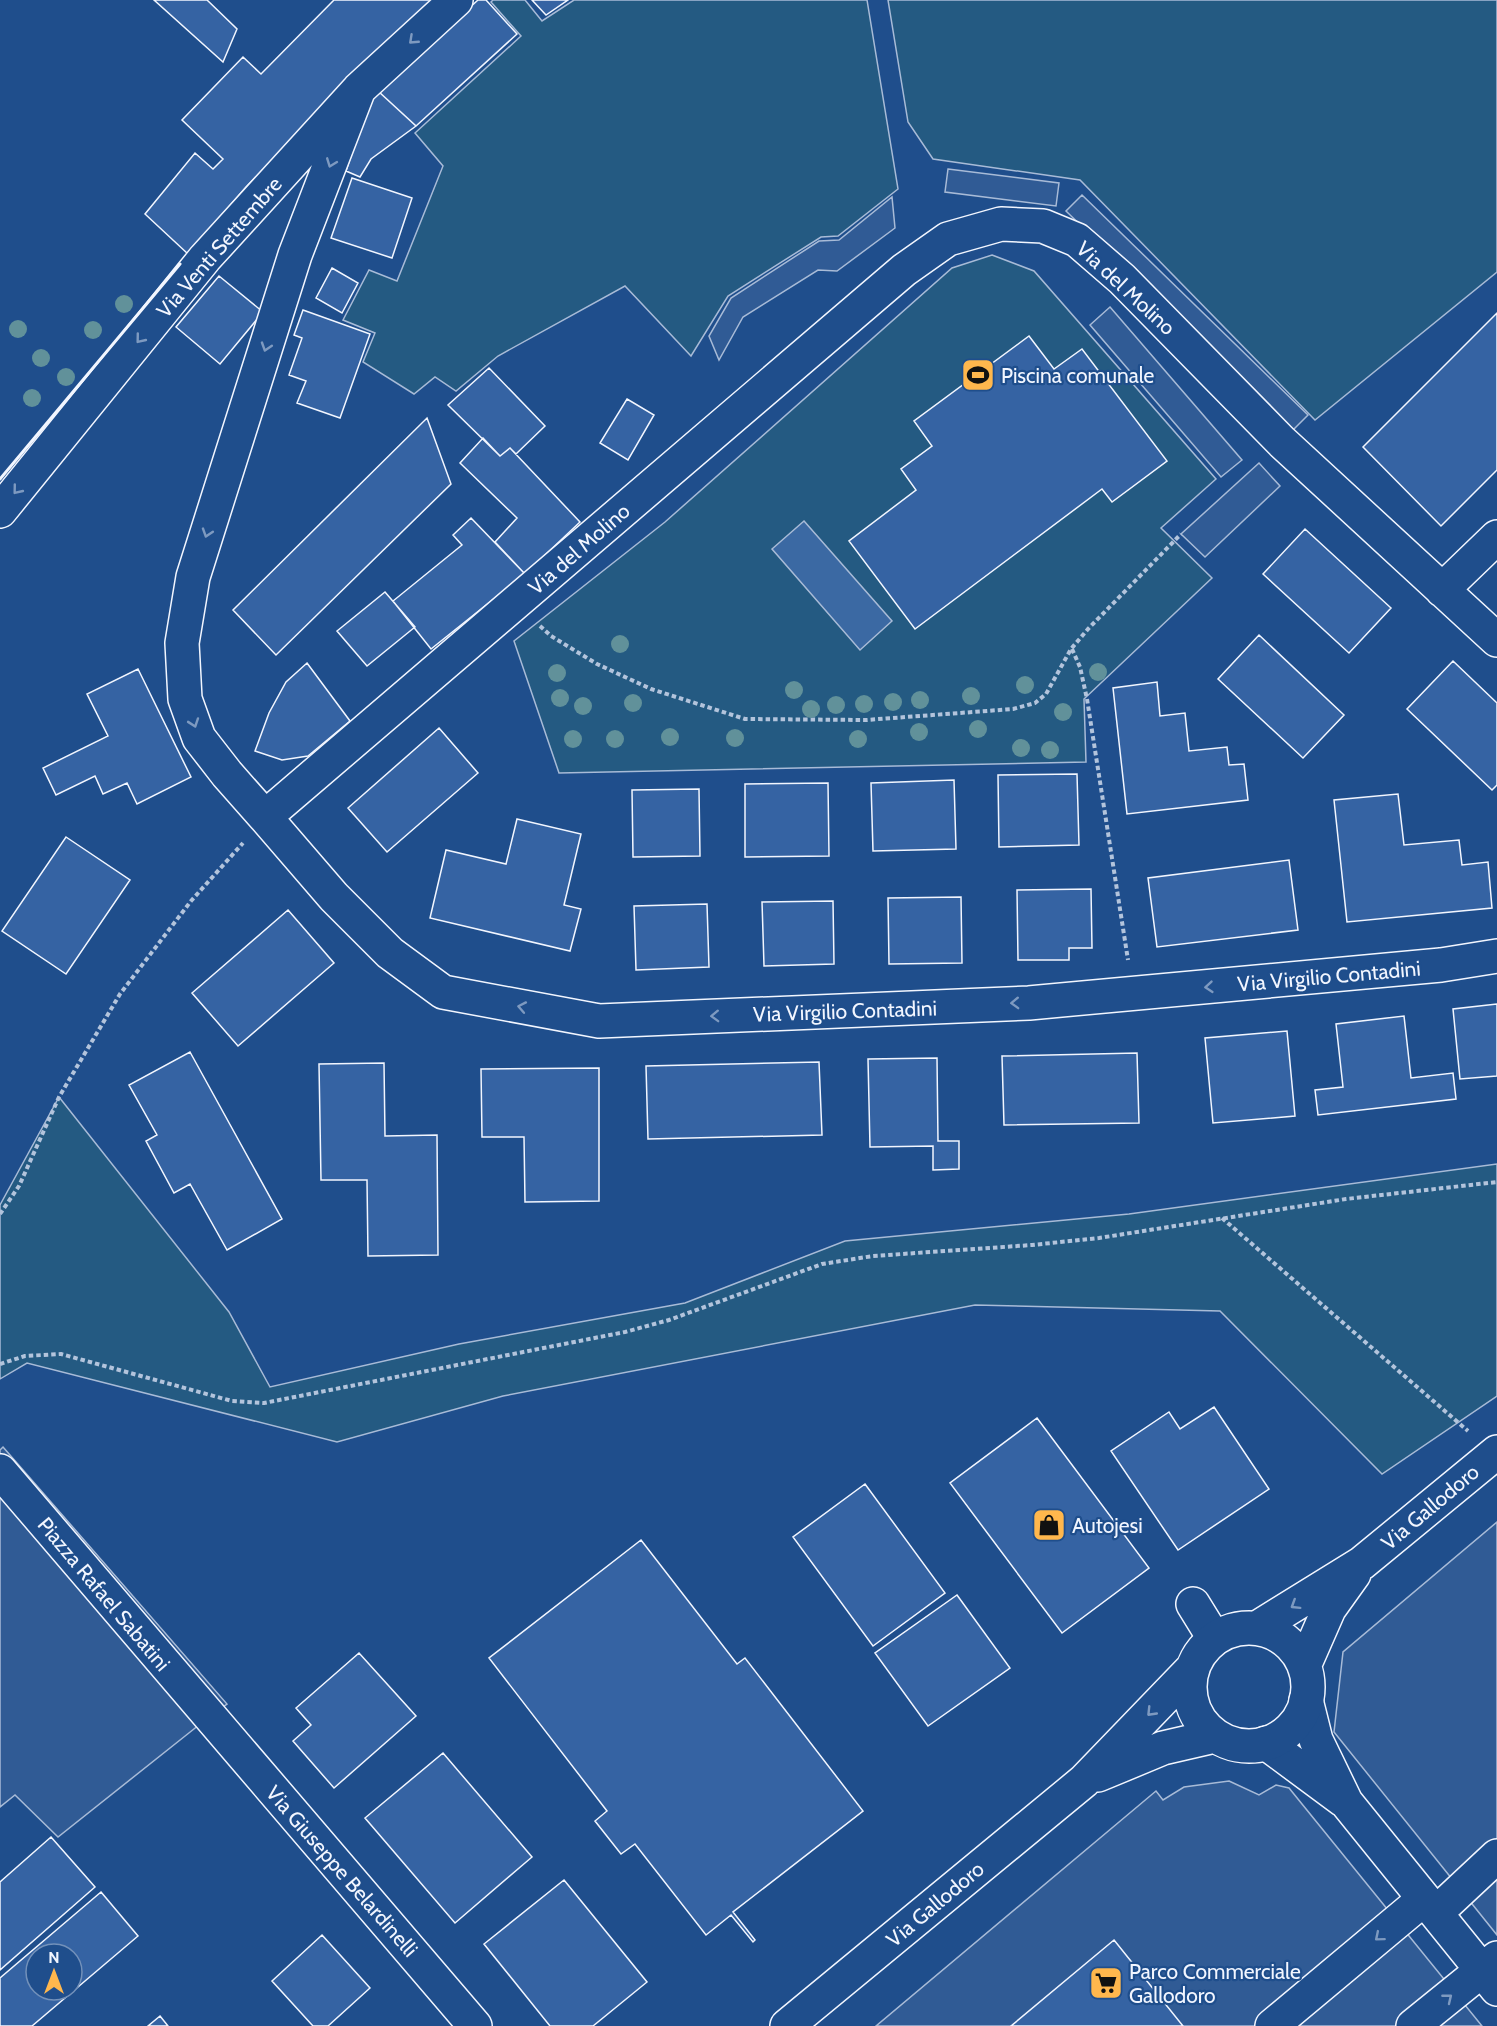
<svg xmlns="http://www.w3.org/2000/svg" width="1497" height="2026" font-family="Cabin,sans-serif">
	<rect width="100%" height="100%" fill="#1f4e8c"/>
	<path fill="#245a82" stroke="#a8bbd7" stroke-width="1.5" d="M493 0H525L542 21 574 0H867L898 189 838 236 821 237 728 296 691 356 625 286 498 356 456 391 435 377 414 394 363 362 375 333 343 320 369 270 397 281 443 166 415 133 521 36 491 2Z
		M888 0H1497V272L1315 420 1080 180 933 159 908 122Z
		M992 255 1034 271 1216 479 1161 528 1212 578 1084 699 1086 762 559 773 514 641 665 522 952 268Z
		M59 1097 229 1312 270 1387 459 1344 685 1303 845 1241 1129 1214 1497 1164V1396L1382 1474 1220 1311 975 1305 503 1396 337 1442 27 1363 0 1379V1205Z"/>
	<path fill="#305b95" stroke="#a8bbd7" stroke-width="1.5" d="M948 169 1059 183 1056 206 945 192Z
		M1082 195 1308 415 1292 431 1066 211Z
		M892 197 895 228 837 271 818 270 743 317 719 360 709 336 731 298 819 241 839 240Z
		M1110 307 1242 460 1221 477 1090 325Z
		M1259 463 1280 486 1205 557 1181 534Z
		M3 1447 227 1704 209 1717 58 1837 15 1795 0 1807V1450Z
		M1497 1522V1935L1334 1732 1343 1652Z
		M1229 1781 1259 1795 1276 1785 1289 1788 1482 2026H876L1156 1791 1163 1800 1184 1787Z"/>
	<path fill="#3b69a3" stroke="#a8bbd7" stroke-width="1.5" d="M804 521 892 621 860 650 772 549Z"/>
	<path fill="#3563a3" stroke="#f2f6ff" stroke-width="1.5" fill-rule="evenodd" d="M154 0H207L237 29 223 62Z
		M334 0H441L312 119 246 187 188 254 145 214 195 153 213 169 223 159 182 120 243 57 261 74Z
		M478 0H486L517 34 416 126 378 91Z
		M532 0H568L546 15Z
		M378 91 416 126 371 159 360 177 346 171 369 100Z
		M352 178 412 198 392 258 331 238Z
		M332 268 358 283 342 313 316 298Z
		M219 276 263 312 220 364 176 327Z
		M303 310 370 334 340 418 297 403 306 381 289 375 302 338 294 335Z
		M1497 313V470L1441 526 1363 447Z
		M1029 336 1054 369 1082 349 1167 461 1112 502 1102 489 915 629 849 541 916 490 901 469 932 446 914 421Z
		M489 368 545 426 516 454 510 448 500 456 448 405Z
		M627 399 654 415 628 460 600 443Z
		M427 418 451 484 276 655 233 610Z
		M483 438 500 456 510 448 580 522 525 574 495 542 517 518 460 463Z
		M471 518 525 574 431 649 393 601 462 545 453 535Z
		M1305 529 1391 608 1349 653 1263 574Z
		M385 592 415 627 367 666 337 631Z
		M1259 635 1344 715 1303 758 1218 679Z
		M1453 661 1497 703V785L1492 790 1407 709Z
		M307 663 350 721 308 756 282 760 255 751 269 713 286 682Z
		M138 669 191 777 137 804 127 783 103 794 95 776 56 795 43 768 108 736 87 694Z
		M1157 682 1160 716 1185 713 1189 751 1227 747 1229 765 1244 764 1248 800 1127 814 1113 688Z
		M439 728 478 773 387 852 348 808Z
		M1077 774 1079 845 999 847 998 775Z
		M954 780 956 849 873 851 871 783Z
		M828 783 829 856 745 857V784Z
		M699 789 700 856 633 857 632 790Z
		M1398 794 1404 845 1459 840 1462 865 1488 862 1492 908 1347 922 1334 800Z
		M517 819 581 834 564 905 581 909 570 951 430 918 446 850 506 864Z
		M66 837 130 880 66 974 2 931Z
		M1289 860 1298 930 1157 947 1148 878Z
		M1091 889 1092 948H1069V960H1018L1017 890Z
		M961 897 962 963 889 964 888 898Z
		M833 901 834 964 764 966 762 902Z
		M707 904 709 967 636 970 634 906Z
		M288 910 334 963 238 1046 192 993Z
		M1497 1004V1076L1460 1079 1453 1009Z
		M1404 1016 1411 1078 1453 1073 1456 1099 1318 1115 1315 1090 1343 1087 1336 1024Z
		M1287 1031 1295 1116 1213 1123 1205 1038Z
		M190 1052 282 1219 227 1250 190 1184 174 1193 146 1141 157 1135 129 1085Z
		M1137 1053 1139 1123 1004 1125 1002 1056Z
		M937 1058 938 1141H959V1169L933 1170V1146L870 1147 868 1059Z
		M819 1062 822 1135 648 1139 646 1066Z
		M384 1063 385 1136 437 1135 438 1255 368 1256 367 1180H321L319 1064Z
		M599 1068V1201L525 1202 524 1137H482L481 1069Z
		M1214 1407 1269 1489 1178 1550 1111 1451 1169 1412 1180 1429Z
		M1037 1418 1149 1568 1062 1633 950 1483Z
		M865 1484 945 1593 873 1646 793 1537Z
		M641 1540 737 1664 745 1658 863 1811 733 1912 755 1940 753 1942 731 1915 706 1935 635 1844 621 1854 595 1821 607 1811 489 1658Z
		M957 1595 1010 1668 928 1726 875 1653Z
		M359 1653 416 1716 334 1788 293 1741 311 1725 296 1708Z
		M443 1753 532 1857 455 1923 365 1818Z
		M51 1837 95 1887 0 1970V1882Z
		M564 1880 647 1982 593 2026H550L484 1944Z
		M101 1892 138 1936 32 2026H0V1978ZM36 1954H72V1990H36Z
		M322 1935 370 1988 328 2026H313L272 1981Z
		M1114 1940 1183 2026H1011Z
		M160 2016 168 2026H148Z"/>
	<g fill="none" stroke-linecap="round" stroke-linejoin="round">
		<defs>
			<path id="minor" d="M359 89 295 255 193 577 182 643 185 699 199 738 227 774 265 817 904 270 948 239 1001 224 1043 226 1077 240 1122 279 1282 442 1497 640
				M0 511 205 258 359 89 456 0
				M1442 590 1497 537
				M265 817 334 897 390 953 443 992 599 1021 1029 1003 1441 965 1497 956
				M0 1471 475 2026
				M1193 1604 1214 1638
				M1306 1700 1316 1740 1346 1802 1497 1989
				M1266 1743 1343 1800
				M1436 1913 1497 1856
				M1272 2026 1424 1899
				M1413 2026 1497 1958"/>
			<path id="major" d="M1190 1687a59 59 0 1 1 118 0a59 59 0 1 1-118 0Z
				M1257 1628 1362 1563 1497 1452
				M1304 1666 1329 1609 1354 1574
				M1098 1775 1163 1748 1215 1736
				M787 2026 1084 1781 1191 1670"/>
		</defs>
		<use href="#minor" stroke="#f2f6ff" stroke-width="36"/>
		<use href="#major" stroke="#f2f6ff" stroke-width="36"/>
		<path stroke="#b3c4dc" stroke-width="4" stroke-dasharray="4.5 3" stroke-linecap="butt" d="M540 626 551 636 597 664 651 689 745 719 866 720 1013 709 1035 703 1046 694 1071 649 1088 629 1181 534
			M1072 649 1080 667 1087 699 1128 960
			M0 1214 19 1186 59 1097 120 994 191 901 243 843
			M1222 1218 1468 1431
			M0 1364 25 1356 61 1354 232 1401 264 1403 625 1332 669 1320 822 1264 873 1256 1032 1245 1099 1238 1346 1199 1497 1182"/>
		<use href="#minor" stroke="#1f4e8c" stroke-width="33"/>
		<use href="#major" stroke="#1f4e8c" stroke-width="33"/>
		<path stroke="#f2f6ff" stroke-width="3" d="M0 479 180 264"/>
	</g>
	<g fill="#61919a">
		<circle cx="124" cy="304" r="9"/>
		<circle cx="18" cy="329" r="9"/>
		<circle cx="93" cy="330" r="9"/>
		<circle cx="41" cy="358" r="9"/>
		<circle cx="66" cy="377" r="9"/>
		<circle cx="32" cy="398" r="9"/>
		<circle cx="620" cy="644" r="9"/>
		<circle cx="1098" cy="672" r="9"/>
		<circle cx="557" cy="673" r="9"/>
		<circle cx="1025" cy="685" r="9"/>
		<circle cx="794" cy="690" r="9"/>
		<circle cx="971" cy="696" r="9"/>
		<circle cx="560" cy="698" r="9"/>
		<circle cx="920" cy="700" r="9"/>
		<circle cx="893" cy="702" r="9"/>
		<circle cx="633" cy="703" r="9"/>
		<circle cx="864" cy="704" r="9"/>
		<circle cx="836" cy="705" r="9"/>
		<circle cx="583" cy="706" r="9"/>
		<circle cx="811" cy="709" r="9"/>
		<circle cx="1063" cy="712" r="9"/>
		<circle cx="978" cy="729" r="9"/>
		<circle cx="919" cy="732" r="9"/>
		<circle cx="670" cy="737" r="9"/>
		<circle cx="735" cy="738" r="9"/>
		<circle cx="573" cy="739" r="9"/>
		<circle cx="615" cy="739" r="9"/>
		<circle cx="858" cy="739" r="9"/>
		<circle cx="1021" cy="748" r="9"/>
		<circle cx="1050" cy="750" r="9"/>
	</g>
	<defs><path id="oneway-chevron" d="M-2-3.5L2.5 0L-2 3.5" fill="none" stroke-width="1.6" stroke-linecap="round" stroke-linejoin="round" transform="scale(1.5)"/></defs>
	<g stroke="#7e9ac0">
		<use href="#oneway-chevron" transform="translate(413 40) rotate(137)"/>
		<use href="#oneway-chevron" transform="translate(331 163) rotate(111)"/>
		<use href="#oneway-chevron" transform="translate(140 339) rotate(129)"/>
		<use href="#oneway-chevron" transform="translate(266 347) rotate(108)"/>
		<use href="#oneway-chevron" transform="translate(17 490) rotate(129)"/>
		<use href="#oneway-chevron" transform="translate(207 533) rotate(108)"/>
		<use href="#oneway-chevron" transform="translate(194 723) rotate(71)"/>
		<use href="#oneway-chevron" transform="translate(1209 987) rotate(175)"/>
		<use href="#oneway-chevron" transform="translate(1015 1003) rotate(178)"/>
		<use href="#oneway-chevron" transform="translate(522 1007) rotate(-169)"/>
		<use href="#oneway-chevron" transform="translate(715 1016) rotate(178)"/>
		<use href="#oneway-chevron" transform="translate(1295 1605) rotate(148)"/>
		<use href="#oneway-chevron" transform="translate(1151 1712) rotate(134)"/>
		<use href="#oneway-chevron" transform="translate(1379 1937) rotate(140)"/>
		<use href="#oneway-chevron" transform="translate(1448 1998) rotate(-39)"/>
	</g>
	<defs>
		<symbol id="stadium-square" viewBox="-11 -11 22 22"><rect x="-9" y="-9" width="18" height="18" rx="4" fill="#ffb74d" stroke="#1f4e8c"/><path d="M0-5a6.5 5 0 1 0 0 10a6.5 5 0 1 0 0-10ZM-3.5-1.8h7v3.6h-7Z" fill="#111"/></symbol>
		<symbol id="shop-square" viewBox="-11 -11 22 22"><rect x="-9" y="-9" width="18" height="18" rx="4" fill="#ffb74d" stroke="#1f4e8c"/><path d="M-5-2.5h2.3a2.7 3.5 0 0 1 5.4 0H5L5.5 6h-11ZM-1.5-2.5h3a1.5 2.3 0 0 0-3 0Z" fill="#111"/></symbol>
		<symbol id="supermarket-square" viewBox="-11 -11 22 22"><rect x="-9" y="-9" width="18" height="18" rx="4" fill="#ffb74d" stroke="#1f4e8c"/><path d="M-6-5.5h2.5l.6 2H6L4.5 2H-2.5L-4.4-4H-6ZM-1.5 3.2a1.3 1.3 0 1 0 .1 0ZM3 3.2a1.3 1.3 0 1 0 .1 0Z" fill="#111"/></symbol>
	</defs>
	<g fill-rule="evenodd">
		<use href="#stadium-square" x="959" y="356" width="38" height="38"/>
		<use href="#shop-square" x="1030" y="1506" width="38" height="38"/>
		<use href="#supermarket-square" x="1087" y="1964" width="38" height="38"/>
	</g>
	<g text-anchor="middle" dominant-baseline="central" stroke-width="4.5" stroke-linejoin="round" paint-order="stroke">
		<g font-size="21" fill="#f2f6ff" stroke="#1f4e8c">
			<text transform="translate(219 247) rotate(-49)">Via Venti Settembre</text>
			<text transform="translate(1126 288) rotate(43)">Via del Molino</text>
			<text transform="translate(579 549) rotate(-41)">Via del Molino</text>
			<text transform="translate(1329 976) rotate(-5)">Via Virgilio Contadini</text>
			<text transform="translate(845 1011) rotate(-2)">Via Virgilio Contadini</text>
			<text transform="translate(1430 1507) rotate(-40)">Via Gallodoro</text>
			<text transform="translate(104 1594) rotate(50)">Piazza Rafael Sabatini</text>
			<text transform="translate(342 1871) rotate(49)">Via Giuseppe Belardinelli</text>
			<text transform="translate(935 1904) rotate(-40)">Via Gallodoro</text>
		</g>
		<g font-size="21" fill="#f2f6ff" stroke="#1f4e8c" text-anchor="start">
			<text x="1001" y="375">Piscina comunale</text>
			<text x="1072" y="1525">Autojesi</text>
			<text x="1129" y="1971">Parco Commerciale<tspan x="1129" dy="24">Gallodoro</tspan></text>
		</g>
	</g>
	<g transform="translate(54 1972)"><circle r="28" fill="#1f4e8c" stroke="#7391ba" stroke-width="1.5"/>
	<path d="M0-4.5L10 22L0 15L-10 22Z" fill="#ffb74d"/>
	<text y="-9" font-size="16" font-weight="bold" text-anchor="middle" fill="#f2f6ff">N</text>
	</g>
</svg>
